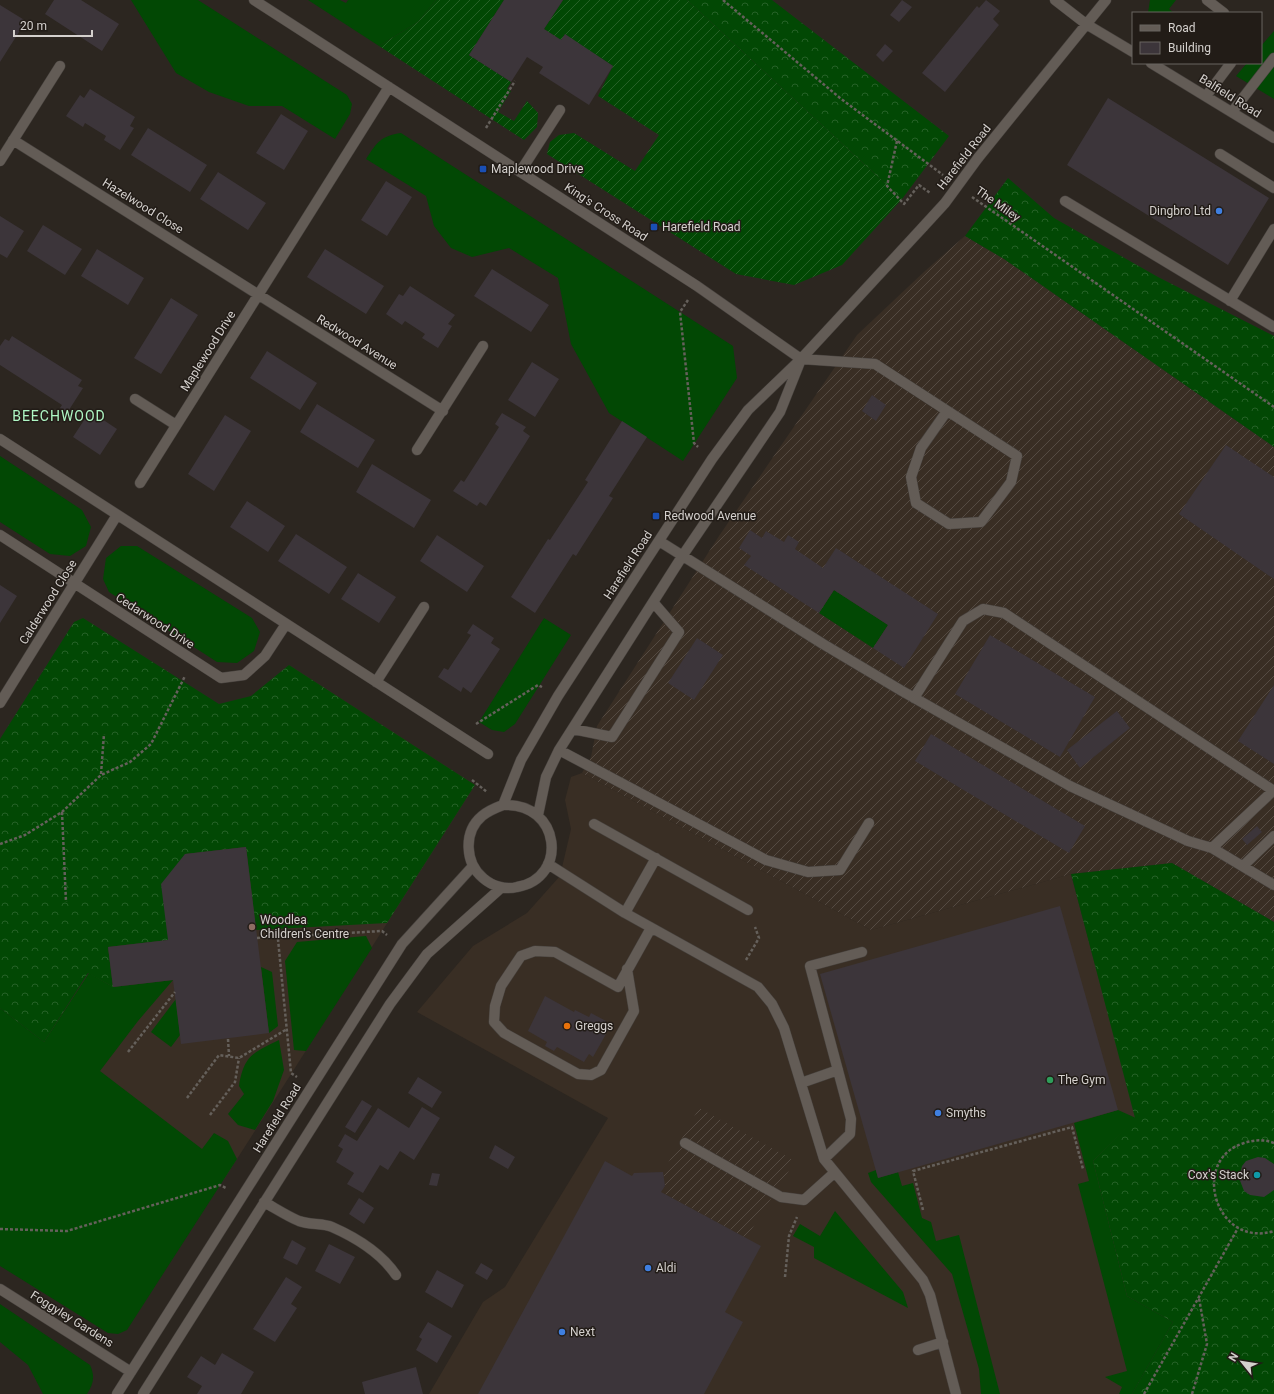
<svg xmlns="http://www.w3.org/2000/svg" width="1274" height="1394" font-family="Roboto,sans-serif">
	<defs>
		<pattern id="industrial-furrows" width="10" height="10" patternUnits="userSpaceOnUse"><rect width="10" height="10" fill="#392e24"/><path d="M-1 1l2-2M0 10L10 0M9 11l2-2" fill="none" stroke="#554b43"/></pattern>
		<pattern id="forest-crowns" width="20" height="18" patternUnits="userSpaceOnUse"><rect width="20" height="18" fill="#024804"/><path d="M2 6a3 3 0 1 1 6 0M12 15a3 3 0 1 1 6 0" fill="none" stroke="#266127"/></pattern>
		<pattern id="garden-furrows" width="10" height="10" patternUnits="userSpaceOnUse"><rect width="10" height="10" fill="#024804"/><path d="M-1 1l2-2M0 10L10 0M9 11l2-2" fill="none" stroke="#266127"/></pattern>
	</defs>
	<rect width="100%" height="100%" fill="#2c2620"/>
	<path fill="#392e24" d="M289 665 475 785 223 1181 44 1042Z
		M582 773 871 930 1071 874 1136 1118 1132 1394H429L483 1302 505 1287 608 1118 417 1012 473 946 527 913 560 876 571 829 565 800 571 777Z"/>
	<path fill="url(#industrial-furrows)" d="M965 236 1004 259 1274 447V922L1172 863 1071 874 871 930 582 773 591 757 597 726 719 536 857 335 925 271Z
		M699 1108 795 1161 746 1238 661 1192 665 1186 663 1172Z"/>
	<path fill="#024804" d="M131 0H198L347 95 352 104 350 114 335 139 282 106H249L209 92 176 73Z
		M308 0H340L346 3 348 0H436L418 22 379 46Z
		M1150 0H1176L1169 9 1174 13H1148Z
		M1274 31V99L1236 76 1247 63H1261V46Z
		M401 133 733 346 737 378 683 461 609 413 571 344 558 278 509 248 472 257 451 248 434 226 426 196 366 159C377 142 381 136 401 133Z
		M0 456 82 510 91 527 86 546 70 556 50 554 0 522Z
		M121 546H137L252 618 260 632 254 651 237 663 217 662 109 592 103 579 106 558Z
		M834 590 888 625 873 648 819 613Z
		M544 618 571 635 515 724 504 732 492 730 479 722Z
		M366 936 372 948 306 1051 294 1050 285 961 297 942Z
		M261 967 272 972 278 1026 269 1033Z
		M89 973 113 987 173 980 138 1021 100 1071 202 1149 214 1133 228 1141 237 1159 127 1330 118 1334 108 1333 0 1266V1008L44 1042Z
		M176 999 180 1035 171 1047 151 1032Z
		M279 1040 284 1070 273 1101 255 1130 238 1125 228 1114 244 1094 239 1086C244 1055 253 1053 279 1040Z
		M1118 1110 1136 1118 1093 1161 1127 1296 1173 1322 1132 1394H1119L1122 1387 1105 1377 1127 1371 1078 1184 1089 1181 1074 1123Z
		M876 1170 878 1178 898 1172 902 1186 913 1183 922 1218 931 1222 936 1241 959 1235 1000 1394H981L979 1369 952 1274 871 1182 868 1173Z
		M835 1211 903 1292 908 1308 814 1258V1247L793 1236 800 1224 820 1236Z
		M0 1304 90 1365C95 1376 94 1383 87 1394H43L28 1365 0 1342Z"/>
	<path fill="url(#forest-crowns)" d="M687 0H772L949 136 902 199Z
		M1008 178 1054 218 1158 277 1274 336V447L1004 259 965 236Z
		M83 618 219 704 251 696 289 665 475 785 387 923 256 930 246 847 185 854 168 940 108 947 113 987 88 973 44 1042 0 1008V739L74 622Z
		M1172 863 1274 922V1394H1132L1173 1322 1127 1296 1093 1161 1135 1118 1071 874Z"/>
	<path fill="url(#garden-furrows)" d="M436 0H504L469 55 511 82 507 89 511 91 498 112 514 121 527 101 538 113 537 127 524 140 379 46 418 22Z
		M563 0H687L902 199 842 265 794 285 736 274 547 154 550 142 559 135 574 133 635 171 659 135 598 96 613 66 565 35 561 40 544 29Z"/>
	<path fill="#3c353a" d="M54 0H81L119 24 102 51 45 14Z
		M504 0H563L544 29 561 40 565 34 613 66 589 105 539 73 543 67 527 57 511 82 469 55Z
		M902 0 912 7 899 22 890 15Z
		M986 0 1000 11 993 19 999 25 945 92 922 73 977 6 979 8Z
		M0 5 26 21 0 62Z
		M885 44 893 51 883 62 876 55Z
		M90 89 135 117 130 126 134 128 120 150 104 140 106 136 85 123 83 127 66 116 80 95 84 98Z
		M1108 98 1269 198 1228 265 1067 165Z
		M281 114 308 131 284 170 256 153Z
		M148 128 207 165 190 192 131 155Z
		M218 172 266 203 248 230 200 199Z
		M386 181 412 197 387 236 361 220Z
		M0 216 24 231 7 258 0 254Z
		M43 225 82 249 65 275 27 251Z
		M97 249 144 278 128 305 81 276Z
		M325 249 384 286 366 314 307 277Z
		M492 269 549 305 531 332 474 296Z
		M410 286 455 315 448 324 452 326 438 348 422 338 425 334 405 321 402 325 386 314 399 294 403 296Z
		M171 298 198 315 161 374 134 358Z
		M12 336 82 380 78 386 83 388 67 413 60 408 62 405 0 365V346L5 339 9 341Z
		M267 351 317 383 300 410 250 378Z
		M532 362 559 379 535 417 508 400Z
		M872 395 886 405 876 421 862 411Z
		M317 404 375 440 358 468 300 432Z
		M90 411 117 429 100 455 73 437Z
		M502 413 526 427 523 431 530 436 486 506 480 502 477 506 453 491 461 480 464 482 482 454 499 427 495 424Z
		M225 415 251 431 214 491 188 474Z
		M622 421 647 437 609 496 613 498 576 556 573 554 535 613 511 597 548 539 550 540 588 482 585 480Z
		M1226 445 1274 477V579L1179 514Z
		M372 464 431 500 414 528 356 492Z
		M247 501 285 526 268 552 230 527Z
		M750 530 762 538 766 531 784 542 788 535 799 542 795 549 823 568 836 548 938 614 904 668 873 648 888 625 834 590 819 613 744 565 751 556 739 548Z
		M296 534 347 567 329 594 278 561Z
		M437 535 484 566 467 592 420 561Z
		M358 573 396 597 379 623 341 599Z
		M0 585 17 596 0 623Z
		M473 624 494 638 491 643 500 649 471 693 463 687 461 692 438 677 444 668 448 670 471 635 467 633Z
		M990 635 1095 697 1060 757 955 694Z
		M697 638 723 655 694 700 668 683Z
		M1274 685V764L1238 741Z
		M1117 711 1130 728 1080 768 1067 750Z
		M931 734 1085 826 1069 853 915 761Z
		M1257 826 1262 832 1247 845 1242 839Z
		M246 847 269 1033 181 1044 173 980 113 987 108 947 168 940 161 884 185 854Z
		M1060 906 1118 1110 878 1178 820 974Z
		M545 996 574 1012 575 1010 589 1017 591 1013 606 1021 601 1031 606 1034 593 1057 589 1054 584 1062 557 1047 554 1051 545 1046 547 1042 528 1031Z
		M418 1077 442 1092 432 1108 408 1093Z
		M362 1100 372 1106 355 1133 345 1127Z
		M422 1107 440 1118 414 1160 400 1151 388 1170 380 1165 363 1193 347 1184 354 1173 336 1162 343 1149 338 1146 345 1134 357 1141 378 1108 409 1128Z
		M495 1145 515 1157 508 1169 489 1158Z
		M1258 1157 1265 1158 1274 1164V1190L1264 1197 1250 1195 1244 1191 1239 1178 1242 1166 1246 1161Z
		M605 1161 632 1176 634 1173 663 1172 665 1186 661 1192 761 1246 725 1312 743 1322 704 1394H478Z
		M432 1173 440 1174 437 1186 429 1185Z
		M359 1198 374 1208 364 1224 349 1214Z
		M292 1240 306 1248 297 1265 283 1258Z
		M329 1244 355 1257 340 1284 315 1271Z
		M481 1263 493 1270 487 1280 475 1273Z
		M437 1270 464 1285 452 1308 425 1292Z
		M286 1277 302 1287 291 1304 297 1308 275 1342 253 1329Z
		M428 1322 452 1336 437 1363 416 1350 422 1339 419 1337Z
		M222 1353 254 1372 241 1394H197L202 1386 187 1377 201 1356 215 1365Z
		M416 1367 423 1394H365L362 1382Z"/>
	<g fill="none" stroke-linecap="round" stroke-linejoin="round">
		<defs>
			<path id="minor" d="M254 0 697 286 801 359
				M1055 0 1086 24 1133 52
				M1207 0 1224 13
				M1151 63 1274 138
				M1206 96 1231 63
				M1232 112 1274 58
				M13 140 443 411
				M1220 154 1274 188
				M978 158 1106 0
				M0 161 60 66
				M520 172 560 110
				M1065 201 1274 327
				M1230 301 1274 229
				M801 359 875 364 1017 456 1011 482 981 522 949 524 916 503 911 477 921 448 947 411
				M135 399 176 425
				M0 439 488 754
				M417 450 483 346
				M140 483 389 87
				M0 535 221 678 244 675 265 656 286 624
				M659 541 823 644 902 691 1070 786 1188 841 1212 848 1274 885
				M376 682 424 607
				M914 698 963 621 983 609 1004 613 1274 791
				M0 703 117 515
				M573 729 612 737 679 632 653 602
				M559 750 766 860 808 872 840 870 869 823
				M503 805C561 802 569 878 517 887 505 890 492 886 483 878 465 863 463 832 482 816 488 811 495 808 503 805L521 760 558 696 712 459 748 410 801 359 923 227
				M538 815 546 777 559 750 683 555 780 412 800 362
				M594 824 748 910
				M1212 848 1274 790
				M548 864 625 913 758 987 772 1004 784 1028 824 1159 923 1280 930 1295 956 1394
				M1243 866 1274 836
				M625 913 656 858
				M627 969 634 1011 601 1070 591 1075 578 1074 504 1033 494 1022 495 1006 501 986 521 956 535 951 555 952 618 987 651 928
				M801 1083 838 1070
				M685 1143 781 1197 804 1200 834 1173
				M824 1159 850 1134 851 1119 810 966 862 952
				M264 1202C275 1208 287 1216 299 1221 310 1225 323 1223 332 1227 357 1238 381 1253 396 1275
				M0 1289 131 1372
				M918 1350 943 1342
				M117 1394 402 944 473 866
				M143 1394 390 1004 427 954 501 888"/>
		</defs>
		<use href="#minor" stroke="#46413d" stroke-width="11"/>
		<path stroke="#65605b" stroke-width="2.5" stroke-dasharray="3 2" stroke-linecap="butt" d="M723 0 840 98 943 175
			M486 128 515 81
			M897 141 887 186 904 204 919 185 930 193
			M972 197 1274 407
			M688 300 680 312 694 443 698 447
			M476 724 538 685 542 687
			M101 774 104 734
			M472 780 487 792
			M62 812 66 902
			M0 844 25 835 62 812 101 775 130 762 151 744 185 676
			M277 929 291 1073 297 1077
			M257 938 382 931 387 935
			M746 960 759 938 755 927
			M228 1039 229 1056
			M128 1052 175 992
			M187 1098 219 1055 239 1058 287 1029
			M210 1115 235 1082 239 1058
			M1274 1143C1264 1139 1254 1140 1244 1143 1189 1160 1216 1249 1274 1231
			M923 1210 913 1171 1072 1127 1083 1169
			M0 1229 67 1231 220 1185 226 1188
			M785 1277 789 1236 797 1217
			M1144 1394 1238 1228
			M1192 1394 1207 1344 1199 1298"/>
		<use href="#minor" stroke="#635c56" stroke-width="10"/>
		<defs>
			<path id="minor-bridge" d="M923 227 945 203 978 158"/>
		</defs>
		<use href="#minor-bridge" stroke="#46413d" stroke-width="11" stroke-linecap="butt"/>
		<use href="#minor-bridge" stroke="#635c56" stroke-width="10"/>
	</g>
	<g fill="#1a4fb4" stroke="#221c17" stroke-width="1.5">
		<rect x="479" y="165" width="8" height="8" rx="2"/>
		<rect x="650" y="223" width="8" height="8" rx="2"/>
		<rect x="652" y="512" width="8" height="8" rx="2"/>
	</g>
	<g fill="#3f7fe0" stroke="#221c17" stroke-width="1.5">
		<circle cx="1219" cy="211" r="4"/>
		<circle cx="938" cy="1113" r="4"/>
		<circle cx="648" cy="1268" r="4"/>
		<circle cx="562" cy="1332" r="4"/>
	</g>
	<circle fill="#8d6e63" stroke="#221c17" stroke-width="1.5" cx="252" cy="927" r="4"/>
	<circle fill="#e8710a" stroke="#221c17" stroke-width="1.5" cx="567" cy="1026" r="4"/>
	<circle fill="#2e9e5b" stroke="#221c17" stroke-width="1.5" cx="1050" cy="1080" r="4"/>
	<circle fill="#0f9aa8" stroke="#221c17" stroke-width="1.5" cx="1257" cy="1175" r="4"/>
	<g text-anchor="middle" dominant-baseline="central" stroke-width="3" stroke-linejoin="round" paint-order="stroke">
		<g font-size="12" fill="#d4d0cd" stroke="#221c17">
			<text transform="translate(1230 96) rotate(32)">Balfield Road</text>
			<text transform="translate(964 157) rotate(-52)">Harefield Road</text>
			<text transform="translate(998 204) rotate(35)">The Miley</text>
			<text transform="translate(143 206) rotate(32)">Hazelwood Close</text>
			<text transform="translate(606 212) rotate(33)">King's Cross Road</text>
			<text transform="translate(357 342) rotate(32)">Redwood Avenue</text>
			<text transform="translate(208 351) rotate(-58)">Maplewood Drive</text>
			<text transform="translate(628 565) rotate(-57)">Harefield Road</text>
			<text transform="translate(48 602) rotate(-58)">Calderwood Close</text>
			<text transform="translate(155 621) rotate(33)">Cedarwood Drive</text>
			<text transform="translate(277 1118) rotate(-58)">Harefield Road</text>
			<text transform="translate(72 1319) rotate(32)">Foggyley Gardens</text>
		</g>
		<g font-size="12" fill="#d4d0cd" stroke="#221c17" text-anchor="start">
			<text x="491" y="169">Maplewood Drive</text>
			<text x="1211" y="211" text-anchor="end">Dingbro Ltd</text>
			<text x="662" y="227">Harefield Road</text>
			<text x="664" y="516">Redwood Avenue</text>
			<text x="260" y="920">Woodlea<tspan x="260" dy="14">Children's Centre</tspan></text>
			<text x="575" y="1026">Greggs</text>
			<text x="1058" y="1080">The Gym</text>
			<text x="946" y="1113">Smyths</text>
			<text x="1249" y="1175" text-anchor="end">Cox's Stack</text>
			<text x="656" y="1268">Aldi</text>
			<text x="570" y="1332">Next</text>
		</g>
		<g font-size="14" letter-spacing="1" fill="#aff7c5" stroke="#221c17">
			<text x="59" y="416">BEECHWOOD</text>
		</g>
	</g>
	<rect x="1132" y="12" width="130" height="52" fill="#221c17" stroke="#696460"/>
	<rect x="1140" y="25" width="20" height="6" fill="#635c56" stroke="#696460"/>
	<text x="1168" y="32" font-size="12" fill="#d4d0cd">Road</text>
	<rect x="1140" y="42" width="20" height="12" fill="#3c353a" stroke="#696460"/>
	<text x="1168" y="52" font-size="12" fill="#d4d0cd">Building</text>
	<g transform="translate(1242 1362) rotate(300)" stroke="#221c17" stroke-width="3" paint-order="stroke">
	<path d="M0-3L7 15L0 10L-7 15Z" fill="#d4d0cd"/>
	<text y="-6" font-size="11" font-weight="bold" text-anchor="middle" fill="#d4d0cd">N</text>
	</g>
	<path d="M14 30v6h78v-6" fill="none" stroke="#d4d0cd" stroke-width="2"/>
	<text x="20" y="30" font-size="12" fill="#d4d0cd" stroke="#221c17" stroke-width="3" paint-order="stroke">20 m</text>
</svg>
